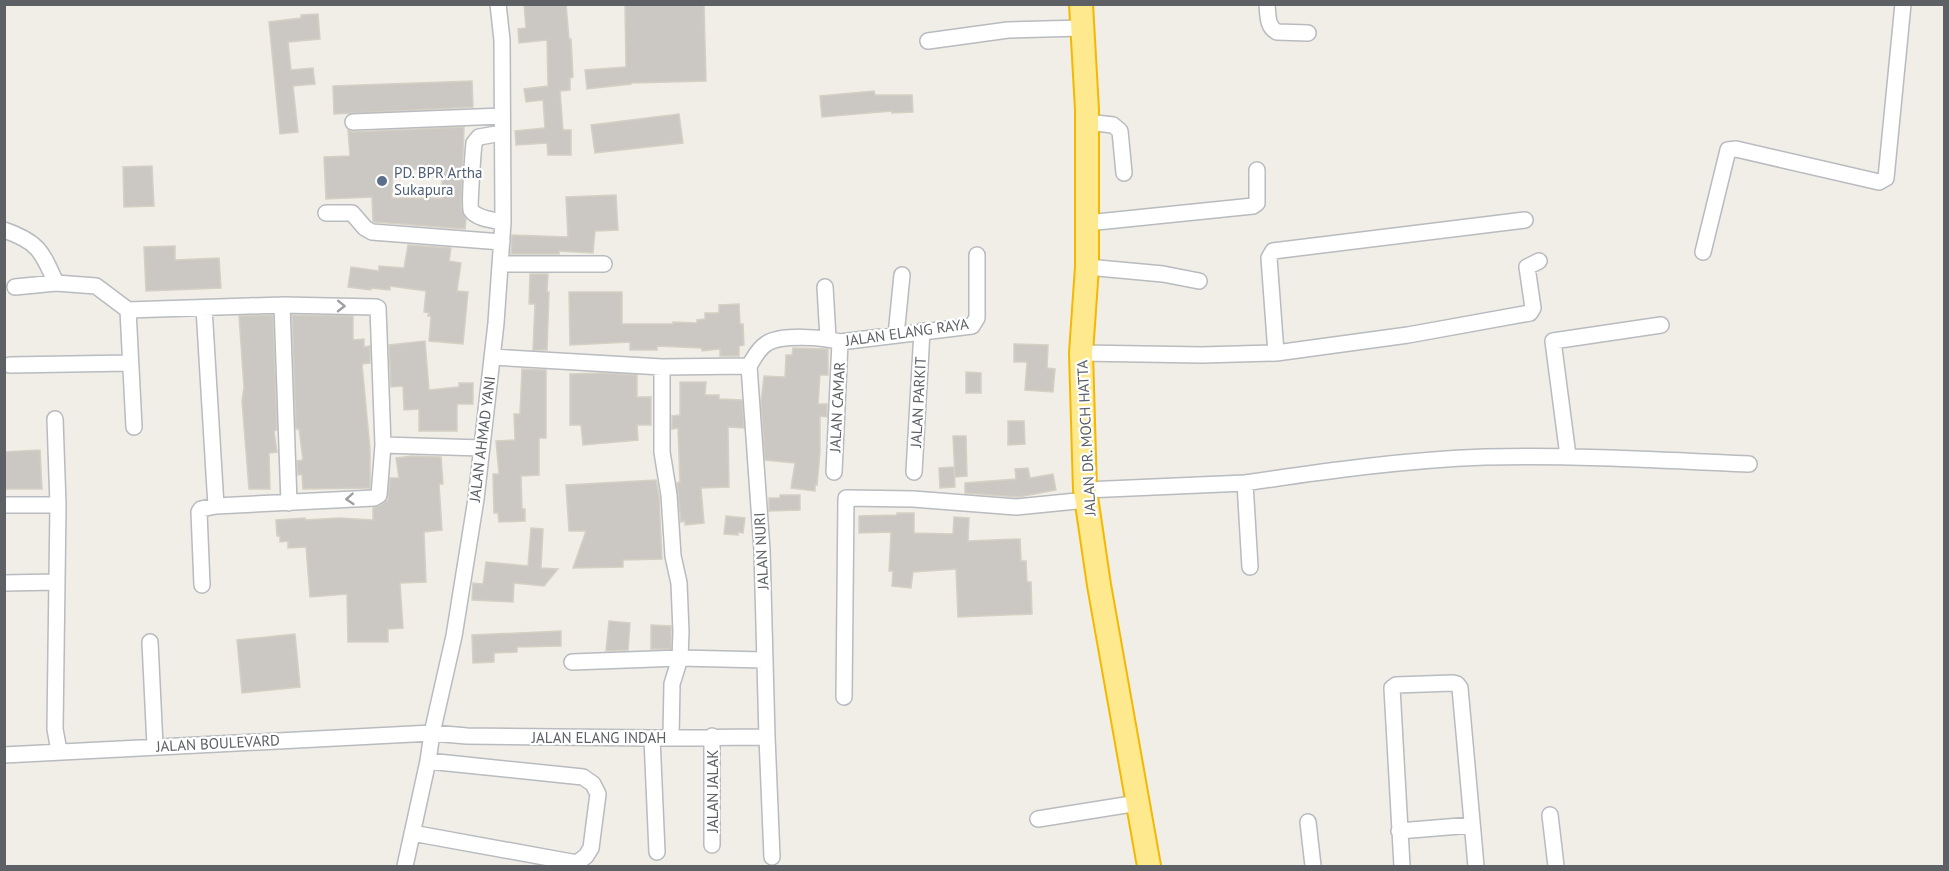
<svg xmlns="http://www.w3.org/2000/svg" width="1949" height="871" font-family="'PT Sans',sans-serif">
	<rect width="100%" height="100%" fill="#f0eee6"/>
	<path fill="#cbc8c3" stroke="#d5d0c4" stroke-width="1.5" fill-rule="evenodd" d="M524 4H566L569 39H571L573 77 570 78V90L560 91 563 130H571V155H548L547 143 516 145 515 131 545 128 543 100 526 102 524 89 548 86 547 40 519 43 518 29 526 28Z
		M625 4H704L706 81 631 83V84L587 89 585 70 626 67Z
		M318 14 320 39 288 42 291 70 313 68 315 84 293 86 298 132 280 134 269 22 301 18V15Z
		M472 81 473 107 334 114 333 86Z
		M874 91 875 95H912L913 112 892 113V111L822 117 820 96Z
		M679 114 683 143 595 153 591 125Z
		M464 127 461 207 466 219 465 229 375 222 373 221 372 197 326 199 324 157 350 156 348 130 353 132ZM393 169 442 170V198H392Z
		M152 166 154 206 124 207 123 167Z
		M616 195 618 230 595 231 593 253 559 251V254H511L512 235 568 237 566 197Z
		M408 245 451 248 449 261 461 263 457 291 468 292 463 344 429 341 431 316H428L429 313 424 312 426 291 390 286V290L371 288V290L348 287 351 267 379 271V266L404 268Z
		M175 246V260L219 258 221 288 146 291 144 247Z
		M530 274H548L547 292H549L547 350H533L535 304H529Z
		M569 292H622V324H673V322L697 323V320L705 319V313H719V305L739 304 740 324H743L744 345 739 346V356H720V349L702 351V348L657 346V350H630V342L570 345Z
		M273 315 277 430 274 431 277 452 269 453 270 489H249L242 401 244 387 239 316Z
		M292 315 353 316V340L364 339V347L370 346V363L362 364 370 449V488L303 489 302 474 298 475 297 461 303 460 299 429H296Z
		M425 341 429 390 459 387V383H473V404H457V431H419V409L404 410 403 386 391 387 389 345Z
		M1014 344 1048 345 1047 368 1055 369 1053 392 1025 390 1027 362H1014Z
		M793 348 828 349V375H820L818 404H827V417L820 416V452L817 485H815V491L791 488 795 463 765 460 761 402 764 376 785 377 786 355H792Z
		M522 369 546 370V438H539V475L521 476 522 509H525V521L499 522 498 513H494L493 474H499L496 441 515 440 514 414H520Z
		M966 372 981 373V393H966Z
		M605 373 637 375V397H651V425H637L638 440 583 445 581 425H570V374Z
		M680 382H706L705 395H719V399L742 400 744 428 728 427 729 487 701 488 704 523 685 525V521L681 522 677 483 680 482 678 428 672 429V416L680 415Z
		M1008 421H1024L1025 444 1008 445Z
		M953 436H966L967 476 955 477Z
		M40 450 42 489H4V452Z
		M412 456 441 457 443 484H439L442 530 424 532 426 582 400 583 403 628 388 629V642H348L347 594 310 597 306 547 288 548V541L280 542V536H277L276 520 305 518V520L339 518 373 520V508L379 506 388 500 390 478H399L396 458Z
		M954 467 955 487 940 488 939 468Z
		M1028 468 1030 478 1053 474 1056 490 1019 497 965 493V483L1016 479 1015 469Z
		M656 480 659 496 662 559 623 560V567L573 568 586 531H569L566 485Z
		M780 495H800V510L769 511V498H780Z
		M897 513H914V533L953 534 954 517 969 518 968 541 1020 539 1021 561H1026L1027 582H1031L1032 614 958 617 956 569 913 572 911 588 892 586 893 571H889L891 532 859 533V516L897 515Z
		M726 516 745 518 743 533 738 532V535L724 534Z
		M531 528 543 529 541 568 558 569 544 586 514 583 513 602 472 600 473 583 483 584 486 562 528 566Z
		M609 621 630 623 628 650 606 651Z
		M651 625 671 626V649H651Z
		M561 631V646L517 647V652L494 653V662L473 663 472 635Z
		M295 634 300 687 242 693 237 640Z"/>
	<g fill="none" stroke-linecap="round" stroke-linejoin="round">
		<defs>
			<path id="minor" d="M1267 4C1268 15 1267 27 1277 32L1308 33
				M928 41 1008 30 1082 28
				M353 122 502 116
				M1087 122 1113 125 1120 131 1124 173
				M502 133 479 137 474 143C473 153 469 206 471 210 477 219 493 220 503 222
				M326 213H352L365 228 372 232 502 242
				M1087 223 1253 206 1257 203V170
				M4 230C39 242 42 252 56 283
				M1703 252 1728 150 1736 149 1879 182 1886 178 1903 4
				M500 264H604
				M1087 267 1163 274 1199 281
				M15 287 56 283 96 286 128 310
				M825 287 828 338
				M282 305 289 503
				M204 308 216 506
				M896 335 902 275
				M1081 353 1202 355 1276 353 1408 335 1530 313 1533 308 1527 267 1539 261
				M1276 353 1269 258 1273 251 1525 220
				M492 357 662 367 749 366
				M10 365 130 363
				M749 366 762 550 767 737 772 857
				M749 366C754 358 758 349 766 344 780 334 824 337 840 342L972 326 977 318V255
				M662 367V452L669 495 673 556 679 583 681 632 680 658 672 684 671 737
				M55 419 58 505
				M134 427 128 310 282 305 376 307 378 308 383 445 379 495 374 498 216 506 201 509 199 512 202 585
				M383 445 482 448
				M1568 456 1553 341 1661 325
				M834 472 840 342
				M914 472 922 331
				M1245 483C1325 471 1404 460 1485 457 1573 455 1661 460 1749 464
				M1085 490 1245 483 1250 567
				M4 505H58L55 729 59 751
				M4 583 57 582
				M150 642 155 746
				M572 662 680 658 765 660
				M844 697 846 498 913 499 1016 507 1087 500
				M652 738 657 852
				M4 755 432 733 467 736 652 738 767 737
				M1550 815 1556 866
				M1038 819 1138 803
				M1308 822 1313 866
				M1399 831 1472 825
				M412 833 577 863 586 856 591 848 598 794 593 784 583 777 428 761
				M712 845V736
				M405 866 428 761 432 733 454 636 476 499 496 323 503 222 502 40 498 4
				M1402 866 1392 688 1396 685 1453 683 1457 684 1460 688 1476 866"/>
			<path id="highway" d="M1081 4 1087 110V267L1081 353 1085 490 1099 585 1149 866"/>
		</defs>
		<use href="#minor" stroke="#b8bbbf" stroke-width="18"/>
		<use href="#highway" stroke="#f5b800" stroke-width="26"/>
		<use href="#minor" stroke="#fff" stroke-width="15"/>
		<use href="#highway" stroke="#fee98e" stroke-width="22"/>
	</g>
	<defs><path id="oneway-chevron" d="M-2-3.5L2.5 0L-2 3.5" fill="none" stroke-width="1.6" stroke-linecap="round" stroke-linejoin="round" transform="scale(1.5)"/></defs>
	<g stroke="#9ea0a3">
		<use href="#oneway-chevron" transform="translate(341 306) rotate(1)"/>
		<use href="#oneway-chevron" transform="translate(350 499) rotate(176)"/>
	</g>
	<circle fill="#5c6f8a" stroke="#fff" stroke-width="2" cx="382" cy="181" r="6"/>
	<g text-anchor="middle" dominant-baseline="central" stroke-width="4.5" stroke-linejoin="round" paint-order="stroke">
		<g font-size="15" fill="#4e5e75" stroke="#fff" text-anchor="start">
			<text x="394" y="172">PD. BPR Artha<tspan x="394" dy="17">Sukapura</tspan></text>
		</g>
		<g font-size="15" fill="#5d6166" stroke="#fff">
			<text transform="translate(907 332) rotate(-8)">JALAN ELANG RAYA</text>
			<text transform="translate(918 402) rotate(-87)">JALAN PARKIT</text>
			<text transform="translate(837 407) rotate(-87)">JALAN CAMAR</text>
			<text transform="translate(1086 438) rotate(-93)">JALAN DR. MOCH HATTA</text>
			<text transform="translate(482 439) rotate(-83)">JALAN AHMAD YANI</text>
			<text transform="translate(761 551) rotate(-93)">JALAN NURI</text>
			<text x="599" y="737">JALAN ELANG INDAH</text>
			<text transform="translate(218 743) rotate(-3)">JALAN BOULEVARD</text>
			<text transform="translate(712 791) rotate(-90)">JALAN JALAK</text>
		</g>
	</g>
	<rect width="1949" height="871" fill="none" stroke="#5d6166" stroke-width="12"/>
</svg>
